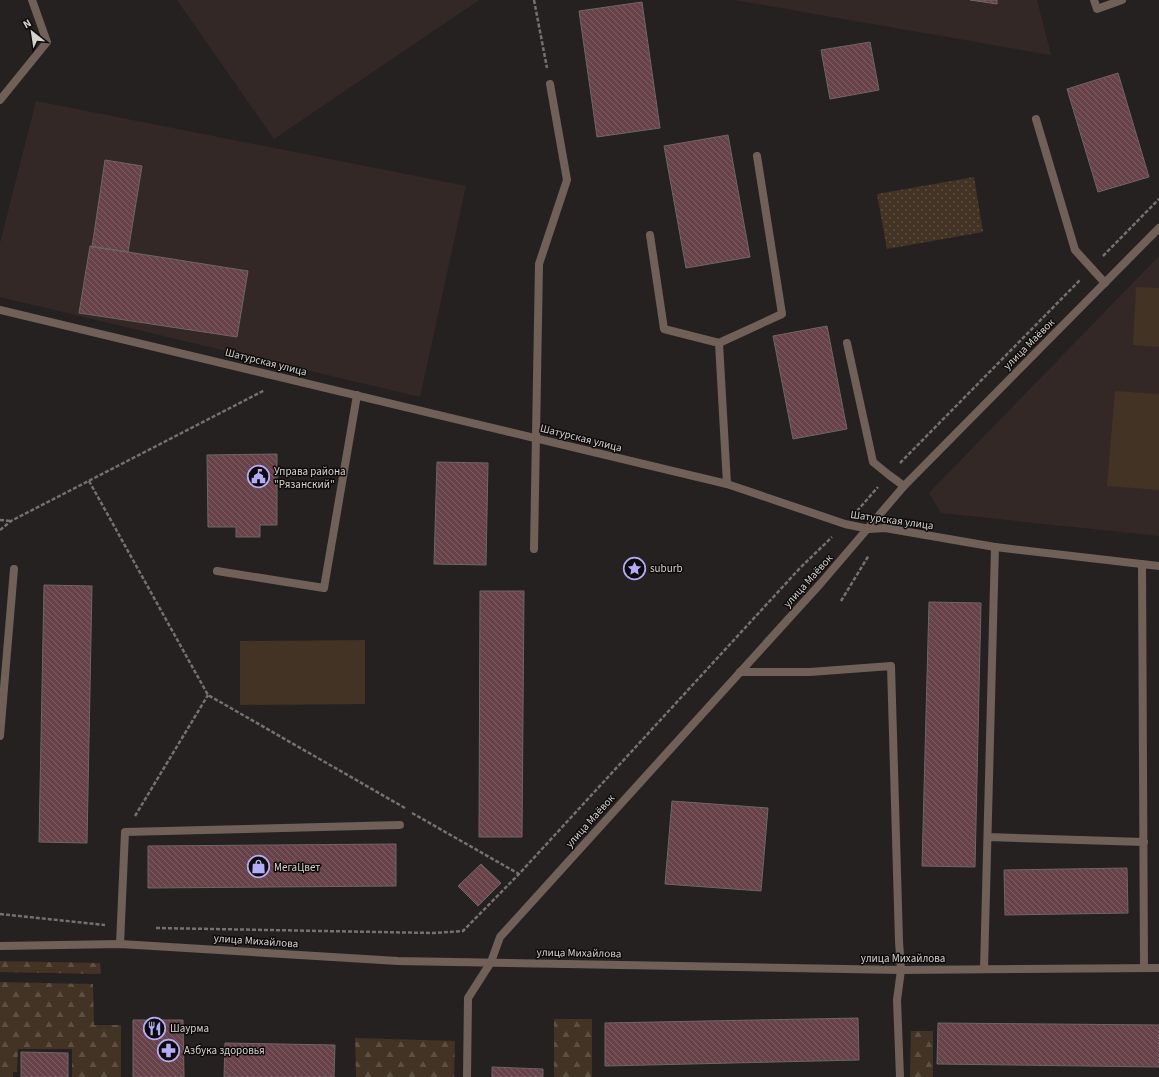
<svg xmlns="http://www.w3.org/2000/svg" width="1159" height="1077" font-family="'Source Sans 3',sans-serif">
	<defs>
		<pattern id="grass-dots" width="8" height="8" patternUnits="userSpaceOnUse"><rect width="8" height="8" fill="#423324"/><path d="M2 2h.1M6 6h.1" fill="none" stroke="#5d5043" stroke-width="1.8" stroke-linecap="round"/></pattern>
		<pattern id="forest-firs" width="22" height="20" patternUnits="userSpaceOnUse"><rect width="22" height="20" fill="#423324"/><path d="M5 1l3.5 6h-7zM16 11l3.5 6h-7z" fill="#5d5043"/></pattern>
		<pattern id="building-back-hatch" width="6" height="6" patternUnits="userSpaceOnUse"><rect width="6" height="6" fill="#684249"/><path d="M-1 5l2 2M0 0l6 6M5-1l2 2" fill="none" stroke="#7d5c62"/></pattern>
	</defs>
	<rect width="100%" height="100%" fill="#262121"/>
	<path fill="#342827" d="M177 0H479L274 139Z
		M734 0H1037L1051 55Z
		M36 101 466 186 420 397 0 297V243Z
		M1159 256V536L941 513 929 493Z"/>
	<path fill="url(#grass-dots)" d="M974 177 983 232 887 249 877 194Z"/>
	<path fill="url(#forest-firs)" d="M0 961 100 963 101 974 0 972Z
		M0 982 93 984 94 1025H121V1077H72V1049H18L17 1072H13V1077H0Z
		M554 1019H592V1077H554Z
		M911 1031H933V1077H910Z
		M355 1038 455 1041 454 1077H356Z"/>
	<path fill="#423324" d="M1136 287 1159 288V347L1133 345Z
		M1115 391 1159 394V490L1107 486Z
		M365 640V704L240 705V641Z"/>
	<path fill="url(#building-back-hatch)" stroke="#6c6667" d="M970 0H997V4Z
		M642 2 660 128 597 137 579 11Z
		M870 42 879 90 830 99 821 50Z
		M1118 73 1149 177 1098 192 1067 89Z
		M728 135 750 257 686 268 664 146Z
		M105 160 142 166 128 252 92 247Z
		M90 246 248 271 237 337 79 313Z
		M827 326 847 429 793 439 773 336Z
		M277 454V525H260V537H236V527H208L207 455Z
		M437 462 488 463 486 565 434 564Z
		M44 585 92 586 87 843 39 842Z
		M480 591H524L522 837H479Z
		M929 602 981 603 975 867 922 866Z
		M672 801 768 808 761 891 665 884Z
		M396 844V886L148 888V846Z
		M481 864 501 883 478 906 458 886Z
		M1127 868 1128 913 1005 915 1004 870Z
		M858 1018 859 1060 605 1066V1023Z
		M133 1020H183L184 1077H133Z
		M938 1023 1159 1025V1067L937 1064Z
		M225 1043 335 1045 334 1077H224Z
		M21 1052 68 1053V1077H21Z
		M492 1067 543 1069V1077H492Z"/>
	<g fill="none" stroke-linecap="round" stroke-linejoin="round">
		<path stroke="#767171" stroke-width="2.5" stroke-dasharray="4 2" stroke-linecap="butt" d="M534 0 547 68
			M1103 256 1159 199
			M900 463 1080 280
			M89 481 208 695 405 808
			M857 511 878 487
			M0 520 11 521
			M0 530 11 521 265 390
			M841 601 869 555
			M412 813 519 874
			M135 816 208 695
			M0 914 105 925
			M156 928 434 933 463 931 519 874 800 568 832 537"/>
		<path stroke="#706058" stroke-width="8" d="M1094 0 1097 9 1122 0
			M0 100 47 42 32 0
			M1036 119 1075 250 1105 283
			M650 235 664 329 719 343
			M847 343 873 462 889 475 904 486
			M727 484 719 343 782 314 757 156
			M534 549 539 264 567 180 550 84
			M1142 564 1144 968
			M217 571 324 588 357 395
			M740 672H810L891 666 899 941 901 970 897 1000 900 1077
			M0 736 14 569
			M988 837 1144 842
			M120 944 125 832 400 825
			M984 969 995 547
			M467 1077 468 998 491 962"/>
		<path stroke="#706058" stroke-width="8" d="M0 310 727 484 845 524 869 529 885 528 995 547 1159 566
			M491 962 500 937 821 583 904 486 1159 228"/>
		<path stroke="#706058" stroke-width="8" d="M0 946 120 944 398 961 901 970 1159 968"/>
	</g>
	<defs>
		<symbol id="civic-ring" viewBox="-11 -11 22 22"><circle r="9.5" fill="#0e0b0b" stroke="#b4acf9" stroke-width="1.5"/><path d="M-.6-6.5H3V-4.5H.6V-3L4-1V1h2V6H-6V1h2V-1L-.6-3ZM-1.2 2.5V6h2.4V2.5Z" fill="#b4acf9"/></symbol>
		<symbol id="sight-ring" viewBox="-11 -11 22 22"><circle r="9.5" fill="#0e0b0b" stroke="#b4acf9" stroke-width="1.5"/><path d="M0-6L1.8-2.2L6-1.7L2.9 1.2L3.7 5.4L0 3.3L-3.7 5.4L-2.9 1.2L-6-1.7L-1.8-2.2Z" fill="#b4acf9"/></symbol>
		<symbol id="shop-ring" viewBox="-11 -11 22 22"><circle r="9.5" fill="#0e0b0b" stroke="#b4acf9" stroke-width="1.5"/><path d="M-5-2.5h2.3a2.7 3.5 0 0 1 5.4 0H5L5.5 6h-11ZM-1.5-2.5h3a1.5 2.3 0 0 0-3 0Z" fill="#b4acf9"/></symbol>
		<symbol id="restaurant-ring" viewBox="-11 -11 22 22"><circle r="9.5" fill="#0e0b0b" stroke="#b4acf9" stroke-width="1.5"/><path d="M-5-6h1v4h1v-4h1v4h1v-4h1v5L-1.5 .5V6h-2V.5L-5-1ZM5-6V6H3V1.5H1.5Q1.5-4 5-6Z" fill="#b4acf9"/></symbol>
		<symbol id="pharmacy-ring" viewBox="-11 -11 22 22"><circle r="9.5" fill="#0e0b0b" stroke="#b4acf9" stroke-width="1.5"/><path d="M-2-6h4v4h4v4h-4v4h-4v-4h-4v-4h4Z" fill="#b4acf9"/></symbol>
	</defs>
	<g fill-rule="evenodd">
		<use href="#civic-ring" x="246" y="464" width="25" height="25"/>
		<use href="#sight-ring" x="622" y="556" width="25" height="25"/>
		<use href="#shop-ring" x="246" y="854" width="25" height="25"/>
		<use href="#restaurant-ring" x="142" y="1016" width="25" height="25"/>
		<use href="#pharmacy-ring" x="156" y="1038" width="25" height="25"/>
	</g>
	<g text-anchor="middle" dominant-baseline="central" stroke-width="3" stroke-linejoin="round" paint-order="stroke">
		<g font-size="11" fill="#d6d2d2" stroke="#0e0b0b">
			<text transform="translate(1029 344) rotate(-45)">улица Маёвок</text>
			<text transform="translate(266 362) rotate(14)">Шатурская улица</text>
			<text transform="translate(581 438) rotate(14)">Шатурская улица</text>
			<text transform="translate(892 520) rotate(8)">Шатурская улица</text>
			<text transform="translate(808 581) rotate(-48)">улица Маёвок</text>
			<text transform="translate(590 821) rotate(-48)">улица Маёвок</text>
			<text transform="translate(256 941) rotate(4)">улица Михайлова</text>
			<text transform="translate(579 953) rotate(1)">улица Михайлова</text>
			<text x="903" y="958">улица Михайлова</text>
		</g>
		<g font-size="11" fill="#d6d2d2" stroke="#0e0b0b" text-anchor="start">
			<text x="274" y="471">Управа района<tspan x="274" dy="13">"Рязанский"</tspan></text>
			<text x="650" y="568">suburb</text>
			<text x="274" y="867">МегаЦвет</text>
			<text x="170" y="1028">Шаурма</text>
			<text x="184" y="1050">Азбука здоровья</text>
		</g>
	</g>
	<g transform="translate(32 32) rotate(330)" stroke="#0e0b0b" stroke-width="3" paint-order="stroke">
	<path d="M0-3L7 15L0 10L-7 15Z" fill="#d6d2d2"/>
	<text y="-6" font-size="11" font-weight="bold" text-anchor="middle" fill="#d6d2d2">N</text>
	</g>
</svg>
